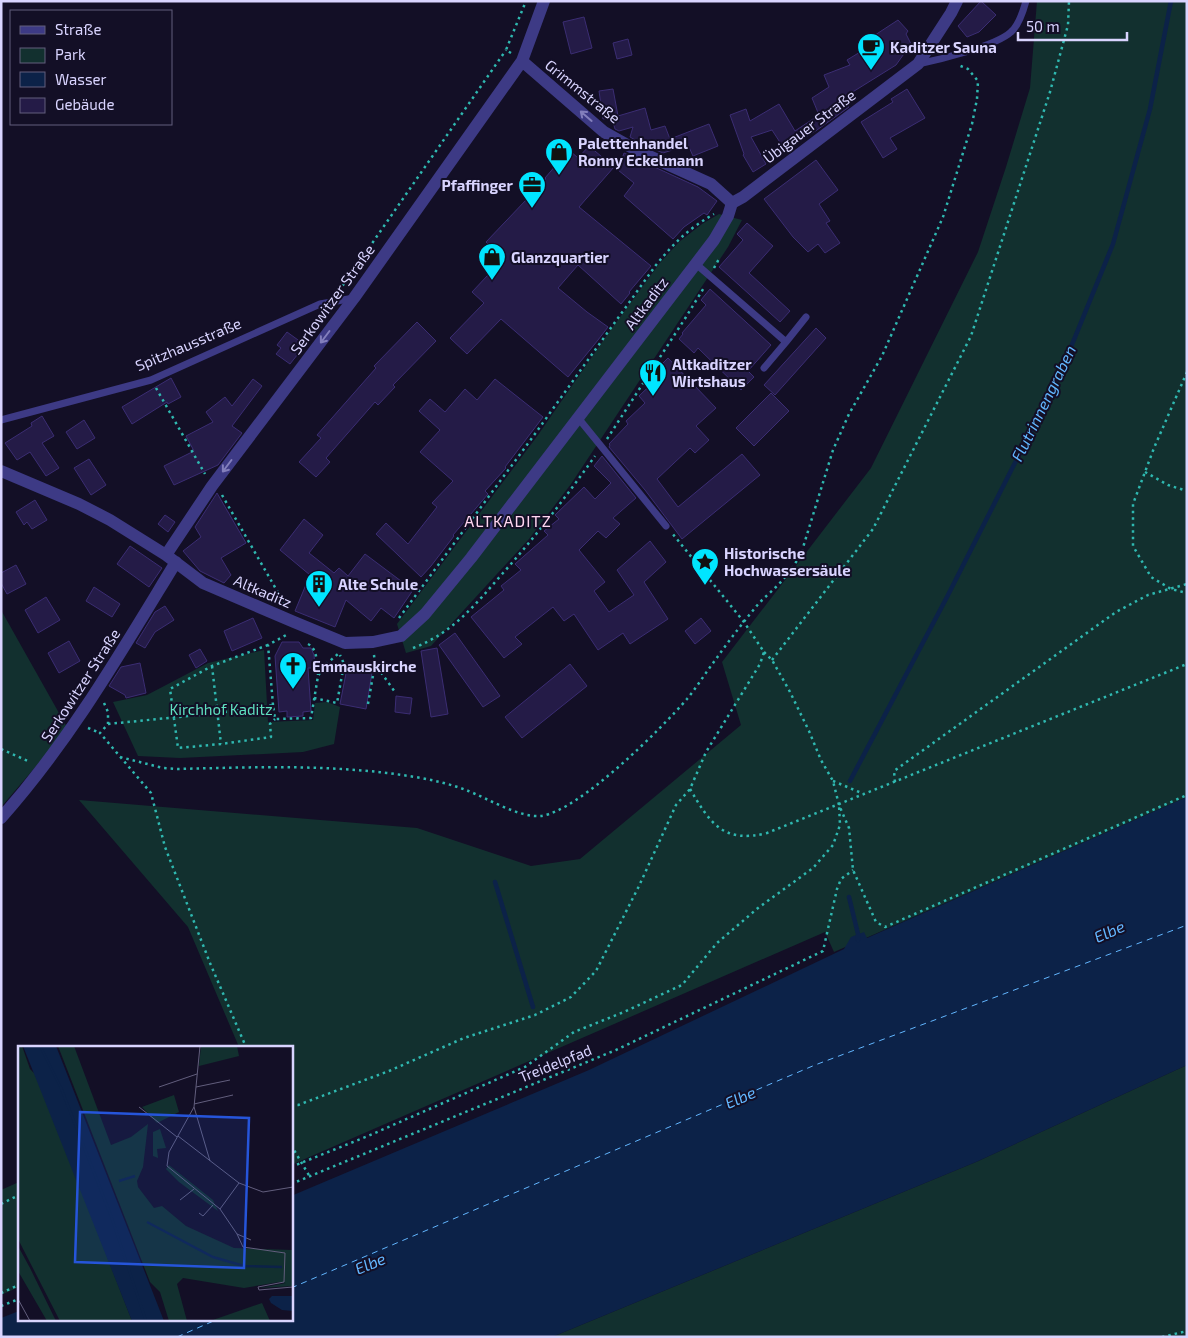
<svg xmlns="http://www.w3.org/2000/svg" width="1188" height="1338" font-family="'Exo 2',sans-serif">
	<rect width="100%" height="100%" fill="#130f26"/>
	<path fill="#12302f" d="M1037 1H1187V797L834 952 825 932 291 1165V1047H239L188 927 79 800 417 828 531 866 580 859 741 725 722 662 871 468 978 252 1006 167 1030 88Z
		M719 214 742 220 728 247 571 484 529 539 431 646 406 653 397 624 538 435 607 335 659 264 679 242 702 224Z
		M1 610 68 729 1 807Z
		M264 650 268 722 313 720 315 703 327 702 340 707 334 744 303 752 180 758 138 756 113 702 147 695 208 663Z
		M1187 1065V1337H552L976 1162Z
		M19 1182V1287L1 1295V1190Z"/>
	<path fill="#0c2248" d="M1187 797V1065L976 1162 552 1337H1V1318L19 1311V1319H291V1196L589 1070 844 949 851 937 864 932 867 938Z"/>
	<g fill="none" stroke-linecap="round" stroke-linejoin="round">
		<path stroke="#0c2248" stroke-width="4.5" d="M850 781 947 597 1060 374 1113 244 1150 109 1171 1
			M495 882 533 1007
			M849 897 858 934V940"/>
		<path stroke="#62b6ff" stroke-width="1" stroke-dasharray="6 5" stroke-linecap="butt" d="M291 1288 815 1065 1187 925
			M177 1337 218 1319"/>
	</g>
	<path fill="#241b47" stroke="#3b2d73" d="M981 1 996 15 979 32 967 37 958 26Z
		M584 17 592 48 571 54 563 22Z
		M898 20 908 31 906 34 911 44 896 65 843 98 849 107 817 130 785 150 772 130 751 137 766 164 753 172 743 155 744 154 730 115 746 109 750 121 779 104 795 131 819 115 812 98 829 87 824 75 850 65 847 60 875 43 872 37Z
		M628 39 632 55 617 59 613 43Z
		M613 89 618 116 645 108 651 130 665 126 670 139 709 124 718 146 693 156 688 145 663 153 642 144 630 137 633 127 619 131 615 129 612 118 603 119 599 91Z
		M907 89 925 118 890 138 897 149 883 158 861 122 893 102 891 99Z
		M589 146 614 167 579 207 651 266 629 292 630 293 621 304 578 265 558 288 587 312 608 327 598 340 568 377 501 319 467 354 450 338 484 303 472 292 503 259 486 242 546 179 545 178 569 150 578 158Z
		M624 153 698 187 717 201 707 215 704 213 684 227 673 239 624 196 634 183 618 170Z
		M816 160 838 190 819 204 830 221 826 223 840 243 825 253 818 244 808 252 793 237 764 199Z
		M747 223 773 246 749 273 790 311 780 322 719 267 743 240 737 234Z
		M710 289 771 345 748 371 754 377 741 390 698 348 694 353 679 339 683 334 682 333 706 305 701 300Z
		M417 322 436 341 393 385 395 387 378 405 375 402 326 458 330 462 316 477 299 462 321 438 317 435 376 368 374 366Z
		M816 328 826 338 775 395 764 385Z
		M287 332 305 345 290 364 276 354 281 348 277 345Z
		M668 358 716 408 696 426 709 440 695 453 690 448 657 479 678 507 742 454 760 475 682 539 645 490 609 447 610 445 609 444 628 424 626 421 645 403 639 396 663 373 658 368Z
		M171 378 181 397 168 404 167 402 132 424 122 407Z
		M253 379 262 386 232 426 242 433 218 465 174 485 164 466 194 451 186 436 213 422 206 412 225 397 232 406Z
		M495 379 543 417 505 467 506 468 485 491 488 494 453 535 454 536 431 566 421 577 376 534 386 523 408 544 437 507 432 503 453 481 420 452 440 430 419 411 430 399 445 412 465 389 477 400Z
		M771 393 789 411 754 446 736 428Z
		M42 416 54 436 42 443 59 468 46 476 30 452 17 460 5 443 32 426 31 423Z
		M84 420 95 438 77 449 66 432Z
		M602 456 636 498 613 518 620 524 606 538 598 531 579 550 605 582 594 591 609 612 634 595 617 570 650 541 666 562 644 582 668 619 630 644 623 633 598 650 574 614 564 621 553 607 515 637 522 644 504 658 471 617 504 590 501 586 521 570 515 564 548 535 544 531 559 519 555 515 584 487 595 499 611 483 594 466Z
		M89 459 106 485 91 495 74 468Z
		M217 493 246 543 221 558 231 575 224 583 200 571 183 551 201 537 195 527Z
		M35 500 47 520 32 529 27 522 24 525 16 512Z
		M165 515 175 522 168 532 158 524Z
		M304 519 323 535 309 553 334 573 339 568 348 576 365 554 413 590 394 618 381 608 371 621 346 600 335 627 295 611 310 575 280 550Z
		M130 546 162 568 149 587 117 564Z
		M16 565 26 584 7 594 1 583V573Z
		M94 587 120 604 112 617 86 601Z
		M46 597 60 620 38 633 25 610Z
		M165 606 174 620 155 632 145 648 136 643 155 612Z
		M253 618 262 638 232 651 224 631Z
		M701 618 711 631 695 644 685 631Z
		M455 633 500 696 483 707 439 645Z
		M69 641 80 661 59 673 48 653Z
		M282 642H299L303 648H311L314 655 315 668H308L311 711 303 712V716L287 717V711L279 712 275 656Z
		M437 648 448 714 431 717 421 651Z
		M200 649 207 661 196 668 189 655Z
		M140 663 146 693 126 698 125 695 109 686 121 667Z
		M348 663 373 667 366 709 340 704Z
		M570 664 587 686 522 738 505 717Z
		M396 696 412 698 410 714 395 712Z"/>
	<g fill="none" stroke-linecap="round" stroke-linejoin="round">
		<path stroke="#2fb8b0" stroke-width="2.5" stroke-dasharray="2.5 4" stroke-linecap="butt" d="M511 53 506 50 526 1
			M714 268 720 257
			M339 291 506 50
			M1187 372 1154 448 1133 504V546L1151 577 1171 589 1187 593
			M156 388 205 474
			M607 439 686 317 705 286
			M1145 472 1168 485 1187 491
			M222 495 284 603
			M399 618 532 438 656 265C675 242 688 229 714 214
			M308 644C318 649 317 665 318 675
			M268 645 212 666 170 689 178 748 221 744 271 737 270 724 275 719
			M413 648C453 633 475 605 503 573 536 536 566 497 595 456
			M764 652 772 660 789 690 809 731 821 760 833 781 839 805 849 828 853 870 876 922 885 927 1187 795
			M374 655 375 664 395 692
			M772 660 873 529 971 336 1050 92 1068 25 1069 1
			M212 666 221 744
			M314 698 337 703 344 664 340 655
			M104 703 108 712V724L100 733 151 793 165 847 210 963 246 1047
			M368 704 375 664
			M273 705 268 645 288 634
			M108 724 218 713 273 705 275 719 311 718 318 676 325 665 338 654
			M88 728 100 733
			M1 749 30 762
			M120 757 163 768 178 769C257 767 337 764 415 777 433 780 450 784 466 790 487 798 519 818 541 816 579 811 661 729 687 699 697 687 706 672 716 659 728 642 741 625 755 608 761 600 769 594 776 587 786 577 794 566 801 554L833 450 849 414 882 356 943 217 972 124 977 99 978 81 968 69 958 65
			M833 781 864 794
			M895 782 894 771 1116 612 1148 595 1187 584
			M690 789C710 823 723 844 767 833L1187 664
			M291 1105H298L389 1071 464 1038 535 1015 571 997 596 971 639 886 676 805 690 789 706 752 760 664 764 652 744 622 672 533
			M291 1145 310 1177
			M291 1167 368 1136 525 1067 574 1032 624 1012 682 985 717 943 758 908 813 868 833 845 840 825 839 805
			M291 1184 616 1050 823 951 837 889 841 879 853 870
			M1 1204 19 1195
			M1 1293 19 1285
			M1 1306 19 1299
			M1162 1337 1187 1331"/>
		<path stroke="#3d3a85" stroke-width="7" d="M918 64C938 60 996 46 1011 32 1019 25 1023 12 1026 1
			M696 264 786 342 764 368
			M786 342 806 317
			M579 419 666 526
			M1 420 151 380 320 304 354 298"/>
		<path stroke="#3d3a85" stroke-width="12" d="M522 61 604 132 638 151 711 184 732 203
			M732 203 743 197 918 64 951 13 957 1
			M1 471 79 504 110 520 166 555 203 583 294 622 345 643 373 642 401 636 425 614 471 558 714 240 728 216 732 203
			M166 555 212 486 354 298 522 61 544 1
			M1 818C71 739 121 652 176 562"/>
	</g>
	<defs><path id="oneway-shaft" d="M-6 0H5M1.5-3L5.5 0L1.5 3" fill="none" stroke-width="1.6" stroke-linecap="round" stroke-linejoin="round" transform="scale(1.25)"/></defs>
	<g stroke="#837fbc">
		<use href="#oneway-shaft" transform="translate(586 116) rotate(-139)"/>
		<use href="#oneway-shaft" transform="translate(325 337) rotate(127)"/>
		<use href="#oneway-shaft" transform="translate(227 466) rotate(127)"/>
	</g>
	<defs>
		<symbol id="cafe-pin" viewBox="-11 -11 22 30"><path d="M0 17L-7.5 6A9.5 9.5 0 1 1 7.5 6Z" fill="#00e5ff" stroke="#130f26"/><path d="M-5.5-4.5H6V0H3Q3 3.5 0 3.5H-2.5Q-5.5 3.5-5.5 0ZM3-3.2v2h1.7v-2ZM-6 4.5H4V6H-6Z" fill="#111"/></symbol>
		<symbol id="shop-pin" viewBox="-11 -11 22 30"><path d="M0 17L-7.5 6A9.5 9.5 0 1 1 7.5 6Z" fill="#00e5ff" stroke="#130f26"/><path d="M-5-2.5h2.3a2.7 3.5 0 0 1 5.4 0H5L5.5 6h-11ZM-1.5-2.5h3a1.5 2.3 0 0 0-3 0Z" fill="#111"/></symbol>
		<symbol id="office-pin" viewBox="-11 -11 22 30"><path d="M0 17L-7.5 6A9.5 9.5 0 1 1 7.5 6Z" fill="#00e5ff" stroke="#130f26"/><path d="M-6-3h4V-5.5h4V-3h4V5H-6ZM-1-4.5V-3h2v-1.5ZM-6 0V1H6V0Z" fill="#111"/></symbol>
		<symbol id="restaurant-pin" viewBox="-11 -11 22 30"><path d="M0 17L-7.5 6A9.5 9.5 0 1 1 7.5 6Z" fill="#00e5ff" stroke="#130f26"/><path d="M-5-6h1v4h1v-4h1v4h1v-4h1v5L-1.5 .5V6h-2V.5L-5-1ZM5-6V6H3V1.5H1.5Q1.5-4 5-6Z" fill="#111"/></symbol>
		<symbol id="sight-pin" viewBox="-11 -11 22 30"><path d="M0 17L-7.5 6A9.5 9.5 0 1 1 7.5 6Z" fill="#00e5ff" stroke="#130f26"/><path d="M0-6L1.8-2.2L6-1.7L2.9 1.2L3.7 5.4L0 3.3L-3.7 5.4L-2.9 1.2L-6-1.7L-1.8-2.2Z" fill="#111"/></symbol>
		<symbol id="building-pin" viewBox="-11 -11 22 30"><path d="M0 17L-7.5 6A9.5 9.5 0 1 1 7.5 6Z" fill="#00e5ff" stroke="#130f26"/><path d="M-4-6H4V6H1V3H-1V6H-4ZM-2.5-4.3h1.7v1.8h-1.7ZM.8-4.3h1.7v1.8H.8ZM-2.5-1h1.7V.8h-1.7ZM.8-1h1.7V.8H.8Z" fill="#111"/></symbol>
		<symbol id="church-pin" viewBox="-11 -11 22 30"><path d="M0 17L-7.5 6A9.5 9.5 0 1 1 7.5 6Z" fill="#00e5ff" stroke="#130f26"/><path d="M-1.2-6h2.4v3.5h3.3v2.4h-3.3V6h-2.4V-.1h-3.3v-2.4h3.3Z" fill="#111"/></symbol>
	</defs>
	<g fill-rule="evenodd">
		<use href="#cafe-pin" x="855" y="31" width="32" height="43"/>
		<use href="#shop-pin" x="543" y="136" width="32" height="43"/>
		<use href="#office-pin" x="516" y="169" width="32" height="43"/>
		<use href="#shop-pin" x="476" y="241" width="32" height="43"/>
		<use href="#restaurant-pin" x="637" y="357" width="32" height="43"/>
		<use href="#sight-pin" x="689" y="546" width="32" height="43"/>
		<use href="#building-pin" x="303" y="568" width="32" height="43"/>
		<use href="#church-pin" x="277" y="650" width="32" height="43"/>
	</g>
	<g text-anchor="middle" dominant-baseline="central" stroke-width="4" stroke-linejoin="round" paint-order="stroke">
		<g font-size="15" font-weight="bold" fill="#d9d4ff" stroke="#130f26" text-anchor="start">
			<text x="890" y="47">Kaditzer Sauna</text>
			<text x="578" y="143">Palettenhandel<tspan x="578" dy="17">Ronny Eckelmann</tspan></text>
			<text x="513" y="185" text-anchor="end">Pfaffinger</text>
			<text x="511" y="257">Glanzquartier</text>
			<text x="672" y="364">Altkaditzer<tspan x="672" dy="17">Wirtshaus</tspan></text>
			<text x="724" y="553">Historische<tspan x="724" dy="17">Hochwassersäule</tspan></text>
			<text x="338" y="584">Alte Schule</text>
			<text x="312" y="666">Emmauskirche</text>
		</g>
		<g font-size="15" fill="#d9d4ff" stroke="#130f26">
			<text transform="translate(583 91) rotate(39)">Grimmstraße</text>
			<text transform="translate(809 126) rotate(-37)">Übigauer Straße</text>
			<text transform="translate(332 299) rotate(-54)">Serkowitzer Straße</text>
			<text transform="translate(646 303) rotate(-53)">Altkaditz</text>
			<text transform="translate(188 344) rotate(-23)">Spitzhausstraße</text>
			<text transform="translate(263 591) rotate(23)">Altkaditz</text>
			<text transform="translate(80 685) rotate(-57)">Serkowitzer Straße</text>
			<text transform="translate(555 1063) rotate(-22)">Treidelpfad</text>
		</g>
		<g font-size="15" fill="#5fe0c0" stroke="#130f26">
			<text x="221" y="709">Kirchhof Kaditz</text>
		</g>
		<g font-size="16" font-style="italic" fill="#62b6ff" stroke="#130f26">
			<text transform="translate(1043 403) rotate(-64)">Flutrinnengraben</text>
			<text transform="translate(1109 931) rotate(-24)">Elbe</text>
			<text transform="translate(740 1097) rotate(-24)">Elbe</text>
			<text transform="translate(370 1263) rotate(-23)">Elbe</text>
		</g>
		<g font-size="16" letter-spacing="1" fill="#ffd6f0" stroke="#130f26">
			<text x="508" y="520">ALTKADITZ</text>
		</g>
	</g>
	<g transform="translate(18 1046)">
		<rect width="275" height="275" fill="#130f26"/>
		<path d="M0 0H4L12 23 19 30 114 275H42L0 193ZM40 0H56L93 99 113 91 130 78 125 121 119 135 120 141 136 162 144 160 168 180 216 202 275 204V240L242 242 268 237 261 236 226 242 165 232 159 238 169 275H151L142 246 132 236ZM183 0H219L221 10 181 20ZM156 49 161 66 139 77 124 61ZM142 83 148 102 139 103 140 112 135 110V86ZM151 119 195 154 200 165 161 136 148 123ZM0 200 12 222 38 275H29L0 225ZM244 257 252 275H192Z" fill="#12302f"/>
		<path d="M5 0H38L146 275H114ZM254 250H275V265L264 264 253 257 251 253Z" fill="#0c2248"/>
		<path fill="none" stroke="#0c2248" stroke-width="2.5" d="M22 0 43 42 93 170 128 275M101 135 117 130M129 176 195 211 226 220 264 221"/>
		<path fill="none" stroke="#625e7d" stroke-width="1" d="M182 0 176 61 151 106 149 120 202 163 219 188 233 194M141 41 179 28M178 41 212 34M176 58 215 49M121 61 159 91M176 61 192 115M160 90 221 137 245 146 275 141M162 154 176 143M202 163 221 137M181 167 185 170 195 159M219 188 225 201 267 207 266 236 240 241 241 244 275 241M0 253 12 275"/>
		<path fill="#2655da" fill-opacity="0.15" stroke="#2655da" stroke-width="2.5" d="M62 66 231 72 226 222 57 216Z"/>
		<rect width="275" height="275" fill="none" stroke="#d9d4ff" stroke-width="2.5"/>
	</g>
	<rect width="1188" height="1338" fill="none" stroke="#d9d4ff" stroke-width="5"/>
	<rect x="10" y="10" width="162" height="115" fill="#130f26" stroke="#625e7d"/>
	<rect x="20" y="26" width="25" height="8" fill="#3d3a85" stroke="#625e7d"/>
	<text x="55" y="35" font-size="15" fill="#d9d4ff">Straße</text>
	<rect x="20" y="48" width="25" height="15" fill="#12302f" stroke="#625e7d"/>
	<text x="55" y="60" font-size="15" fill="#d9d4ff">Park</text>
	<rect x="20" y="72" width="25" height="15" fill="#0c2248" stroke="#625e7d"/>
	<text x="55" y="85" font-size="15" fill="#d9d4ff">Wasser</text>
	<rect x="20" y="98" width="25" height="15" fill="#241b47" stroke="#625e7d"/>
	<text x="55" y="110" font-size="15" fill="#d9d4ff">Gebäude</text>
	<path d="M1018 32v8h109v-8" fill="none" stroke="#d9d4ff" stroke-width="2.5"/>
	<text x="1026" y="32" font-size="15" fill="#d9d4ff" stroke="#130f26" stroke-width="4" paint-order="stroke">50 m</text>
</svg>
